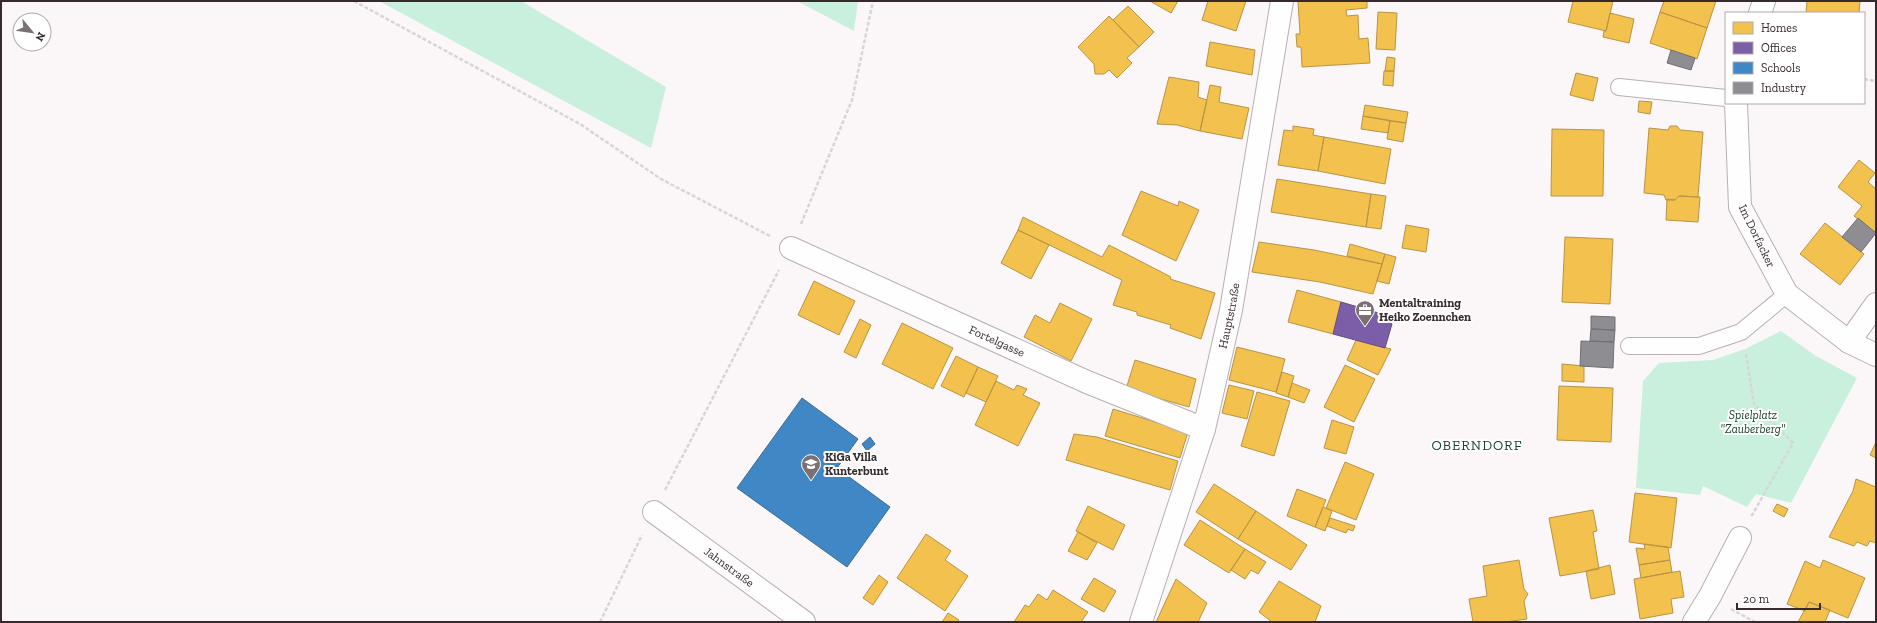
<svg xmlns="http://www.w3.org/2000/svg" width="1877" height="623" font-family="'Zilla Slab',serif">
	<rect width="100%" height="100%" fill="#fbf6f8"/>
	<path fill="#c8f0dc" d="M379 1H521L666 87 651 148Z
		M797 1H858L854 31Z
		M1781 331 1816 356 1857 378 1791 503 1756 494 1747 507 1703 486 1700 495 1636 488 1643 381 1659 363 1713 360 1745 349Z"/>
	<path fill="#f2c14e" stroke="#ba9445" d="M1150 1H1178L1171 13Z
		M1208 1H1246L1236 31 1202 20Z
		M1298 1H1367V8L1346 10 1347 16 1358 15 1359 39 1368 38 1370 63 1302 67 1301 47H1297L1296 34H1300Z
		M1573 1H1613L1606 31 1568 22Z
		M1664 1H1716L1707 28 1660 12Z
		M1807 1H1860L1859 13H1806Z
		M1128 6 1154 32 1139 47 1113 20Z
		M1378 12 1397 13 1395 50 1376 49Z
		M1660 12 1707 28 1697 59 1650 43Z
		M1610 13 1634 19 1629 43 1603 37 1604 31H1606Z
		M1109 16 1139 47 1127 58 1132 63 1117 78 1109 70 1104 74H1095L1094 64 1078 47Z
		M1210 42 1255 50 1252 75 1206 66Z
		M1387 57 1395 58 1394 71H1385Z
		M1384 71H1394L1393 86 1383 85Z
		M1576 73 1598 78 1593 101 1570 95Z
		M1169 77 1199 82 1198 97 1207 100 1200 131 1177 125 1157 124Z
		M1210 85 1221 87 1219 102 1249 108 1242 139 1200 131Z
		M1639 101 1652 102 1650 114 1638 112Z
		M1365 105 1408 112 1406 123 1363 116Z
		M1363 116 1390 121 1388 133 1361 129Z
		M1390 121 1406 123 1403 142 1387 139Z
		M1293 126 1314 129 1313 135 1324 137 1318 171 1278 165 1284 130 1293 131Z
		M1670 126H1677L1680 130 1703 132 1698 197 1679 196 1675 200H1666L1664 195 1644 193 1649 128 1668 130Z
		M1552 129 1604 130 1603 196H1551Z
		M1324 137 1391 149 1385 184 1318 171Z
		M1859 160 1875 173 1868 182 1876 189V233L1854 216 1862 206 1838 187Z
		M1277 179 1371 194 1366 227 1271 212Z
		M1141 191 1178 206 1179 201 1199 210 1176 261 1122 235Z
		M1371 194 1386 196 1381 229 1366 227Z
		M1679 196 1700 197 1698 222 1666 220 1667 199 1675 200Z
		M1023 217 1102 257 1109 245 1171 277 1170 279 1215 293 1201 339 1170 328 1171 325 1137 315V312L1113 305 1122 280 1018 230Z
		M1825 223 1864 254 1840 285 1800 254Z
		M1406 225 1429 229 1426 252 1402 248Z
		M1018 230 1049 245 1031 279 1001 263Z
		M1565 237 1613 239 1610 304 1562 302Z
		M1259 242 1314 250 1382 264 1373 294 1320 282 1252 272Z
		M1350 244 1385 254 1382 264 1347 256Z
		M1385 254 1396 257 1389 284 1377 281Z
		M814 281 855 301 839 335 798 315Z
		M1297 290 1341 302 1333 334 1288 322Z
		M1060 303 1092 319 1071 361 1024 337 1035 315 1050 323Z
		M860 319 871 325 856 358 844 352Z
		M902 323 953 348 933 389 882 364Z
		M1356 340 1391 349 1378 375 1347 360Z
		M1237 347 1285 359 1276 392 1229 380Z
		M956 356 978 367 964 397 941 386Z
		M1135 360 1196 379 1189 407 1126 389Z
		M1562 364 1584 366V382L1562 381Z
		M1345 365 1375 379 1354 422 1324 407Z
		M978 367 998 376 986 402 966 393Z
		M1282 372 1294 376 1288 397 1276 393Z
		M996 381 1014 390 1017 385 1027 389 1023 395 1040 403 1018 446 975 425Z
		M1292 383 1310 390 1304 403 1288 397Z
		M1229 385 1254 391 1247 419 1222 413Z
		M1559 386 1613 388 1611 442 1557 440Z
		M1257 392 1290 401 1274 456 1241 446Z
		M1113 409 1188 432 1180 458 1105 436Z
		M1332 420 1354 427 1346 454 1324 448Z
		M1074 434 1097 437 1178 461 1170 490 1066 460Z
		M1876 442V458L1870 455Z
		M1345 462 1374 474 1356 520 1326 508Z
		M1856 479 1876 487V543L1870 541 1867 546 1857 542 1854 546 1829 537 1853 491Z
		M1214 484 1256 511 1238 539 1196 512Z
		M1297 489 1326 500 1315 527 1287 516Z
		M1635 493 1677 498 1671 548 1629 542Z
		M1777 504 1788 509 1784 517 1773 511Z
		M1088 506 1125 525 1113 550 1076 531Z
		M1323 507 1332 511 1325 531 1315 527Z
		M1593 510 1597 531 1593 532 1599 569 1560 576 1549 518Z
		M1256 511 1307 545 1291 570 1238 539Z
		M1330 518 1355 526 1353 531 1348 529 1346 533 1327 526Z
		M1200 520 1245 549 1229 573 1184 545Z
		M1078 532 1097 543 1087 560 1068 551Z
		M926 534 951 551 945 560 968 576 945 611 897 578Z
		M1644 544 1668 547 1670 560 1639 565 1636 548 1645 549Z
		M1245 549 1266 562 1258 574 1251 570 1245 579 1231 570Z
		M1519 560 1524 589 1528 594 1524 601 1527 619 1505 622H1473L1469 599 1487 596 1483 566Z
		M1670 560 1672 572 1641 578 1639 565Z
		M1823 560 1865 578 1848 618 1809 602 1805 611 1787 604 1805 561 1820 568Z
		M1610 565 1615 594 1591 599 1586 571Z
		M1680 571 1684 597 1671 599 1673 613 1640 619 1634 579Z
		M879 575 888 582 873 605 863 598Z
		M1094 578 1116 591 1104 612 1081 599Z
		M1176 579 1207 603 1198 622H1156Z
		M1279 581 1321 606 1315 622H1272L1259 612Z
		M1053 590 1088 612 1081 622H1014L1025 605 1029 607 1038 594 1047 600Z
		M1809 602 1830 610 1825 622H1798Z
		M948 613 959 620 957 622H942Z"/>
	<path fill="#7b5ea7" stroke="#664e83" d="M1341 302 1382 314 1392 324 1385 348 1333 334Z"/>
	<path fill="#3f88c5" stroke="#3c6c98" d="M802 398 858 439 837 468 890 507 847 567 737 488Z
		M870 437 875 444 867 451 862 444Z"/>
	<path fill="#8d8d92" stroke="#736f74" d="M1671 50 1695 58 1691 70 1667 63Z
		M1858 218 1876 233 1861 252 1842 237Z
		M1591 316 1615 317V330L1591 329Z
		M1591 329 1615 330 1614 342 1590 341Z
		M1581 341 1614 342 1613 368 1580 366Z"/>
	<g fill="none" stroke-linecap="round" stroke-linejoin="round">
		<defs>
			<path id="lane" d="M1619 87 1726 98
				M1629 346H1699L1741 332 1787 294"/>
			<g id="street">
				<path d="M1760 13 1764 1"/>
				<path d="M1736 103 1740 207 1787 294 1849 342 1876 355"/>
				<path id="s1" d="M791 248 1087 382 1204 429"/>
				<path d="M1849 342 1876 304"/>
				<path id="s2" d="M654 512 804 622"/>
				<path id="s3" d="M1141 622 1204 429 1231 310 1282 1"/>
				<path d="M1694 622 1710 596 1740 538"/>
			</g>
		</defs>
		<use href="#lane" stroke="#b8b0b3" stroke-width="18"/>
		<use href="#street" stroke="#b8b0b3" stroke-width="24"/>
		<path stroke="#d9d5d6" stroke-width="2.5" stroke-dasharray="4 2" stroke-linecap="butt" d="M354 1 580 124 661 179 770 236
			M1864 79 1876 81
			M801 224 852 100 873 1
			M1746 354 1754 404 1793 443 1751 517
			M665 490 779 270
			M1731 609 1755 622
			M600 622 642 535"/>
		<use href="#lane" stroke="#fefefe" stroke-width="16"/>
		<use href="#street" stroke="#fefefe" stroke-width="22"/>
	</g>
	<defs>
		<symbol id="office-pin" viewBox="-11 -11 22 30"><path d="M0 17L-7.5 6A9.5 9.5 0 1 1 7.5 6Z" fill="#7b7175" stroke="#fff"/><path d="M-6-3h4V-5.5h4V-3h4V5H-6ZM-1-4.5V-3h2v-1.5ZM-6 0V1H6V0Z" fill="#fff"/></symbol>
		<symbol id="school-pin" viewBox="-11 -11 22 30"><path d="M0 17L-7.5 6A9.5 9.5 0 1 1 7.5 6Z" fill="#7b7175" stroke="#fff"/><path d="M0-5L7-2L0 1L-7-2ZM-4 1L0 2.5L4 1V4Q0 6-4 4Z" fill="#fff"/></symbol>
	</defs>
	<g fill-rule="evenodd">
		<use href="#office-pin" x="1354" y="299" width="22" height="30"/>
		<use href="#school-pin" x="800" y="453" width="22" height="30"/>
	</g>
	<g text-anchor="middle" dominant-baseline="central" stroke-width="4" stroke-linejoin="round" paint-order="stroke">
		<g font-size="12" fill="#362a2f" stroke="#fff">
			<text transform="translate(1757 236) rotate(64)">Im Dorfacker</text>
			<text stroke="none"><textPath href="#s3" startOffset="319">Hauptstraße</textPath></text>
			<text stroke="none"><textPath href="#s1" startOffset="226">Fortelgasse</textPath></text>
			<text stroke="none"><textPath href="#s2" startOffset="93">Jahnstraße</textPath></text>
		</g>
		<g font-size="12" font-weight="bold" fill="#362a2f" stroke="#fff" text-anchor="start">
			<text x="1379" y="303">Mentaltraining<tspan x="1379" dy="14">Heiko Zoennchen</tspan></text>
			<text x="825" y="457">KiGa Villa<tspan x="825" dy="14">Kunterbunt</tspan></text>
		</g>
		<g font-size="12" font-style="italic" fill="#1a4030" stroke="#fff">
			<text x="1753" y="415">Spielplatz<tspan x="1753" dy="14">"Zauberberg"</tspan></text>
		</g>
		<g font-size="14" letter-spacing="1" fill="#154330" stroke="#fff">
			<text x="1477" y="445">OBERNDORF</text>
		</g>
	</g>
	<rect width="1877" height="623" fill="none" stroke="#362a2f" stroke-width="4"/>
	<rect x="1725" y="12" width="140" height="92" fill="#ffffff" stroke="#afaaac"/>
	<rect x="1733" y="22" width="20" height="12" fill="#f2c14e" stroke="#afaaac"/>
	<text x="1761" y="32" font-size="12" fill="#362a2f">Homes</text>
	<rect x="1733" y="42" width="20" height="12" fill="#7b5ea7" stroke="#afaaac"/>
	<text x="1761" y="52" font-size="12" fill="#362a2f">Offices</text>
	<rect x="1733" y="62" width="20" height="12" fill="#3f88c5" stroke="#afaaac"/>
	<text x="1761" y="72" font-size="12" fill="#362a2f">Schools</text>
	<rect x="1733" y="82" width="20" height="12" fill="#8d8d92" stroke="#afaaac"/>
	<text x="1761" y="92" font-size="12" fill="#362a2f">Industry</text>
	<g transform="translate(32 32) rotate(119)"><circle r="19" fill="#ffffff" stroke="#afaaac"/>
	<path d="M0-3L7 15L0 10L-7 15Z" fill="#7b7175"/>
	<text y="-6" font-size="11" font-weight="bold" text-anchor="middle" fill="#362a2f">N</text>
	</g>
	<path d="M1737 603v6h83v-6" fill="none" stroke="#362a2f" stroke-width="2"/>
	<text x="1743" y="603" font-size="12" fill="#362a2f" stroke="#ffffff" stroke-width="3" paint-order="stroke">20 m</text>
</svg>
